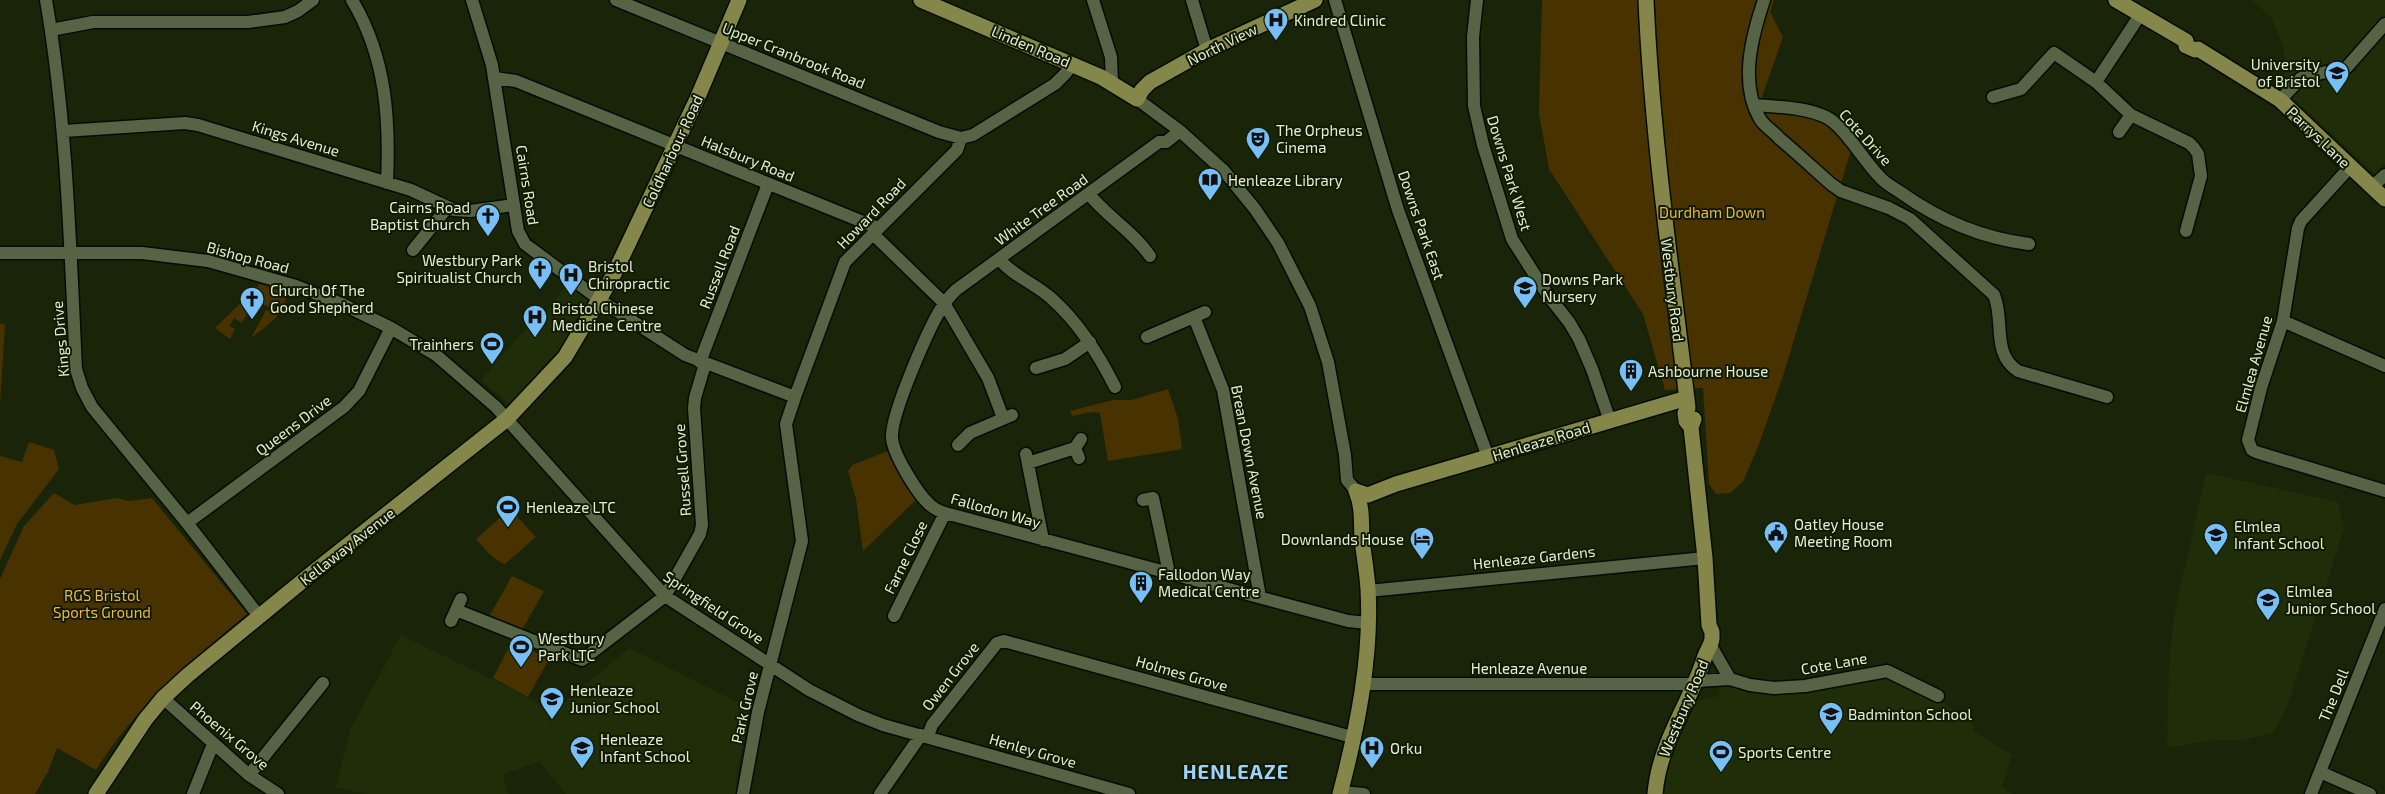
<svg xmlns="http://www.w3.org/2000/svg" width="2385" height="794" font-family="'Exo 2',sans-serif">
	<rect width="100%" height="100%" fill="#1a2408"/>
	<path fill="#1f2d09" d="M2252 0H2385V164L2375 174 2281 87 2285 72 2284 49 2272 19Z
		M570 279 597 299 560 352 509 404 481 380 540 312 545 314Z
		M2206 473 2338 502 2344 529 2287 707 2273 733 2242 740H2217L2167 748 2169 665 2174 616Z
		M401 635 516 691 552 713 629 648 751 709 737 771 736 794H566L539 761 503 775 508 794H366L336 787 351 728Z
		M1870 677 1895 680 1939 700 1976 727 1973 731 2012 755 2002 787 2013 794H1664L1667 766 1682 724 1696 701 1718 696 1721 684 1741 687Z"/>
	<path fill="#483200" d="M1542 0H1774L1770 12 1783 37 1758 108C1784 112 1817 111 1837 130 1843 136 1847 144 1851 150L1783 376 1759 444 1743 482 1730 493 1716 494 1709 484 1703 388 1665 390 1643 314 1549 169 1539 113Z
		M260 284 282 291 287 295C281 318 269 324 251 338L266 310 268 311 270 308 254 299 242 323 234 318 229 326 235 329 230 339 215 328Z
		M0 324H5L0 405Z
		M1168 389 1178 419 1182 449 1108 461 1100 413 1092 412 1072 416 1070 411 1113 400H1132Z
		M29 442 54 450 59 469 17 524 0 560V456L22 462Z
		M888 451 916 500 863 551 856 499 848 471 852 465Z
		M54 493 75 505 117 498 129 501 152 498 247 614C191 661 135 707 96 770L57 748 48 772 35 794H0V579L24 526Z
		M510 509 536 537 505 564C493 560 484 548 476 539Z
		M512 576 544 591 522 630 490 615Z
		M512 641 549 659 528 697 493 678Z"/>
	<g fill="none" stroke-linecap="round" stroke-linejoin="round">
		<defs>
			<path id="minor" d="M46 0C67 122 70 245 76 369L82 388 92 407 187 523 259 616
				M352 0C386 57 390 118 387 183
				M472 0 492 65 518 231 525 244 600 300 685 355 795 397
				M616 0 939 132 961 138 973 135 1055 84 1066 73 1072 64
				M1093 0 1111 57 1112 83
				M1192 0 1207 50
				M1335 0 1398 210 1488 457
				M1477 0 1473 37 1474 106 1483 145 1512 239 1547 294 1569 322 1579 339 1592 369 1610 421
				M1764 0C1752 36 1739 83 1760 119 1764 126 1774 132 1779 138 1797 153 1814 169 1831 184L1841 191 1889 208 1910 219 1994 295C2005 321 1991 353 2018 371L2107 397
				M51 30 93 22H248L285 17 298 11 313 0
				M495 78 516 81 873 226 878 229
				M2096 82 2140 15
				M1993 97 2021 89 2054 53 2096 82 2131 115 2189 143 2194 148 2198 154 2201 176 2186 231
				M1137 99 1180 131 1224 171 1255 209 1278 243 1310 306 1328 362 1345 455 1347 480 1356 491
				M2280 100 2301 78 2347 67 2385 24
				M1755 105C1777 107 1805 107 1826 117 1843 125 1864 161 1879 176 1884 183 1893 187 1900 192 1939 220 1981 238 2029 244
				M64 131 185 123 198 125 411 190 454 210 470 211 514 205
				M1180 131 1166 142H1159L956 290C952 294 947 299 944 304 930 324 890 416 892 438 893 454 917 493 929 504 933 508 939 511 945 513L1348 621 1367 623
				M2119 132 2131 115
				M2350 167 2301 221 2298 228 2283 321 2261 388 2248 440 2252 450 2256 452 2385 491
				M2372 187 2385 175
				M1089 194C1107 217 1133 231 1150 256
				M873 234 944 303 988 378 1003 418
				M413 250 447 208
				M0 253H142L208 261 296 286 342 304 391 328 436 355 496 407 665 596 809 690 858 715 883 725 1129 794
				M999 259C1013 276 1036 284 1052 299 1079 323 1099 355 1115 387
				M1194 317 1223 390 1260 597
				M2283 321 2385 366
				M1147 337 1205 312
				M700 362 768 184
				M1036 368 1065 359 1090 342
				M958 445 970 433 1012 415
				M1026 454 1043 540
				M1079 458 1075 448 1081 439
				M1028 463 1075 448
				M1143 500 1153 498 1169 573
				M187 523 344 407 359 391 391 328
				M1368 591 1705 558
				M456 610 582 660 665 596 700 534 702 525 694 408 695 398 705 364
				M894 616 945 513
				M451 621 461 599
				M1711 646 1730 679
				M1697 681 1730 679 1750 685 1774 688 1805 686 1887 671 1938 696
				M1363 684H1696
				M163 698 249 775 278 794
				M928 736 932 725 997 643 1004 641 1352 737
				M2320 772 2370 794
				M249 775 323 683
				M1340 792 1364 794
				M193 794 211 749 214 745
				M743 794 758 712 802 541 786 424 795 397 845 262 957 150 961 138
				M880 794 921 735
				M2311 794 2385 609"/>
			<path id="major" d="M921 0 1101 77 1137 99 1142 90 1150 82 1207 50 1315 0
				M1646 0C1652 137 1672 272 1688 408L1685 413 1686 421 1691 427
				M2116 0 2186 41V46L2195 50 2198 49 2280 100 2385 199
				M1356 491 1368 495 1396 484 1687 398
				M96 794 145 720 163 698 188 675 311 574 507 419 565 357 613 276 697 99 739 0
				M1340 794C1357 729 1372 657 1368 589 1367 573 1364 556 1362 540 1361 522 1363 508 1356 491
				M1655 794C1659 743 1690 704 1705 656 1707 650 1711 646 1712 639V632L1709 625 1705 558 1691 427 1694 419"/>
		</defs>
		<use href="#minor" stroke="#050d00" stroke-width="15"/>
		<use href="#major" stroke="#050d00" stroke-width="18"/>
		<use href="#minor" stroke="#566345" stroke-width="12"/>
		<use href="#major" stroke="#858649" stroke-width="15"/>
	</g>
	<defs>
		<symbol id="hospital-pin" viewBox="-11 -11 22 30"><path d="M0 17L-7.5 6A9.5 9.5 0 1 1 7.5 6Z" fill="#78bff8" stroke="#111b01"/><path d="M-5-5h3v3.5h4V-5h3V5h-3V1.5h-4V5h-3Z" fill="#111"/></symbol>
		<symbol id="university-pin" viewBox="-11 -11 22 30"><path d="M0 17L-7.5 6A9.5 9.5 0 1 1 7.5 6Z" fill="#78bff8" stroke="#111b01"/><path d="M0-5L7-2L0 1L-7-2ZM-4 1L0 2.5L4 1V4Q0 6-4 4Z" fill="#111"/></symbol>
		<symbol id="theatre-pin" viewBox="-11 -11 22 30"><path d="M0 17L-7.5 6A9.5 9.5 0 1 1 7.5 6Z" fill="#78bff8" stroke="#111b01"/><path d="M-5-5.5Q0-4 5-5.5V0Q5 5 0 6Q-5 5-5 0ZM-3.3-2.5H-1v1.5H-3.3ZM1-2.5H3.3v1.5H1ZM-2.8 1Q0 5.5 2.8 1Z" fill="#111"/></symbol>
		<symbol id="library-pin" viewBox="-11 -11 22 30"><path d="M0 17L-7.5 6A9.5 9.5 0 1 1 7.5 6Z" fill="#78bff8" stroke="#111b01"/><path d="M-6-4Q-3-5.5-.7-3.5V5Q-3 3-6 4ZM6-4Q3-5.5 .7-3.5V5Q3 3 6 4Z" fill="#111"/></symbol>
		<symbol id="church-pin" viewBox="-11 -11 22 30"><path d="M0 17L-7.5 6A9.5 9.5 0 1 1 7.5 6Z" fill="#78bff8" stroke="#111b01"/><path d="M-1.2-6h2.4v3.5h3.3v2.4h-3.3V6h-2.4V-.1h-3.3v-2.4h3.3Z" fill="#111"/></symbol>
		<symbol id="school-pin" viewBox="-11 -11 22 30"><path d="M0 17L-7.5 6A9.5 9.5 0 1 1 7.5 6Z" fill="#78bff8" stroke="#111b01"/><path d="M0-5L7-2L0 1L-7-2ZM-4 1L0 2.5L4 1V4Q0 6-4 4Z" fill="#111"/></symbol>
		<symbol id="stadium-pin" viewBox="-11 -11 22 30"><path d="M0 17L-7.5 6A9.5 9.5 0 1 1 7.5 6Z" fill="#78bff8" stroke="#111b01"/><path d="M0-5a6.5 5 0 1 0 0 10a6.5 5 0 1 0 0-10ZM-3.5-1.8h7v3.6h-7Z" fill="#111"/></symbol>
		<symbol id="building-pin" viewBox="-11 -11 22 30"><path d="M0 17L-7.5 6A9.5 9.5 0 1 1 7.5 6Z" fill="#78bff8" stroke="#111b01"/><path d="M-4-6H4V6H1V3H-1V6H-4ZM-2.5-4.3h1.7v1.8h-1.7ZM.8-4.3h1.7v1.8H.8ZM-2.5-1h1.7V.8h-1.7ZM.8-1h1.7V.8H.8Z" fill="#111"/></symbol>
		<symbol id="civic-pin" viewBox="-11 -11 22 30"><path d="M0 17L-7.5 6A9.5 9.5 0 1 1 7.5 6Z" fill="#78bff8" stroke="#111b01"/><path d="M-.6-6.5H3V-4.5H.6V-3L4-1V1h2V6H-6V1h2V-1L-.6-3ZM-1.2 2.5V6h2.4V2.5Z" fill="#111"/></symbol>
		<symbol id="hotel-pin" viewBox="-11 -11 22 30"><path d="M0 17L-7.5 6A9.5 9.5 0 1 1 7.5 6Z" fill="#78bff8" stroke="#111b01"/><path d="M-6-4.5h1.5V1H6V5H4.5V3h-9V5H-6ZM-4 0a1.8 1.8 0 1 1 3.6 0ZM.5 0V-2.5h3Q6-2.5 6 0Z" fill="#111"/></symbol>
	</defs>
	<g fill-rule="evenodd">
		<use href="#hospital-pin" x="1262" y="6" width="28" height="38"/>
		<use href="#university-pin" x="2323" y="59" width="28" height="38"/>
		<use href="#theatre-pin" x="1244" y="125" width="28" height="38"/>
		<use href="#library-pin" x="1196" y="166" width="28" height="38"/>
		<use href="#church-pin" x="474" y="202" width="28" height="38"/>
		<use href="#church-pin" x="526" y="255" width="28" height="38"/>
		<use href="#hospital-pin" x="557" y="261" width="28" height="38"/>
		<use href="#school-pin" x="1511" y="274" width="28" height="38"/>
		<use href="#church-pin" x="238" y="285" width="28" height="38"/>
		<use href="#hospital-pin" x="521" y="303" width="28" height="38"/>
		<use href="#stadium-pin" x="478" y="330" width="28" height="38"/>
		<use href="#building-pin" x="1617" y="357" width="28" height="38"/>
		<use href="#stadium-pin" x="494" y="493" width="28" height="38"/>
		<use href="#civic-pin" x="1762" y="519" width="28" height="38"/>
		<use href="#school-pin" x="2202" y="521" width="28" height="38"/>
		<use href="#hotel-pin" x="1408" y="525" width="28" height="38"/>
		<use href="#building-pin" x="1127" y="569" width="28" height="38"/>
		<use href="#school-pin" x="2254" y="586" width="28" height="38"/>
		<use href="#stadium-pin" x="507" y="633" width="28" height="38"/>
		<use href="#school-pin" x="538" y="685" width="28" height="38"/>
		<use href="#school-pin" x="1817" y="700" width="28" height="38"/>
		<use href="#school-pin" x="568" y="734" width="28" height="38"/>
		<use href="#hospital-pin" x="1358" y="734" width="28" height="38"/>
		<use href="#stadium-pin" x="1707" y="738" width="28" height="38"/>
	</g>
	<g text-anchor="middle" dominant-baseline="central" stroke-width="4" stroke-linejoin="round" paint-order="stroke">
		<g font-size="15" fill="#e4ecda" stroke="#111b01" text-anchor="start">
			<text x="1294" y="20">Kindred Clinic</text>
			<text x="2320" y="64" text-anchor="end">University<tspan x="2320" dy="17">of Bristol</tspan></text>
			<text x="1276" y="130">The Orpheus<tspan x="1276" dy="17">Cinema</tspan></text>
			<text x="1228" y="180">Henleaze Library</text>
			<text x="470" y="207" text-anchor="end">Cairns Road<tspan x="470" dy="17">Baptist Church</tspan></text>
			<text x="522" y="260" text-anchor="end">Westbury Park<tspan x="522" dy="17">Spiritualist Church</tspan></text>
			<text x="588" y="266">Bristol<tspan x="588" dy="17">Chiropractic</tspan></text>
			<text x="1542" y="279">Downs Park<tspan x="1542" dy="17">Nursery</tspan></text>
			<text x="270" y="290">Church Of The<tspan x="270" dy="17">Good Shepherd</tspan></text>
			<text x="552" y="308">Bristol Chinese<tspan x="552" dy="17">Medicine Centre</tspan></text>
			<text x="474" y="344" text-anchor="end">Trainhers</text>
			<text x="1648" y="371">Ashbourne House</text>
			<text x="526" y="507">Henleaze LTC</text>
			<text x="1794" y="524">Oatley House<tspan x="1794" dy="17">Meeting Room</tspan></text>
			<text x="2234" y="526">Elmlea<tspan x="2234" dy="17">Infant School</tspan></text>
			<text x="1404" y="539" text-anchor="end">Downlands House</text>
			<text x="1158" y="574">Fallodon Way<tspan x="1158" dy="17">Medical Centre</tspan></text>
			<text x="2286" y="591">Elmlea<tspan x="2286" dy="17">Junior School</tspan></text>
			<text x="538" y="638">Westbury<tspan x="538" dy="17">Park LTC</tspan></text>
			<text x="570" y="690">Henleaze<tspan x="570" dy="17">Junior School</tspan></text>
			<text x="1848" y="714">Badminton School</text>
			<text x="600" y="739">Henleaze<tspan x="600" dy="17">Infant School</tspan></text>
			<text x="1390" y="748">Orku</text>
			<text x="1738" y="752">Sports Centre</text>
		</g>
		<g font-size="15" fill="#e4ecda" stroke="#111b01">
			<text transform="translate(1222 44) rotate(-26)">North View</text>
			<text transform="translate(1031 46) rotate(23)">Linden Road</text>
			<text transform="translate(794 55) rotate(22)">Upper Cranbrook Road</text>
			<text transform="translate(1866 137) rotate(48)">Cote Drive</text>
			<text transform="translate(2319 137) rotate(44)">Parrys Lane</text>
			<text transform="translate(296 138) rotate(17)">Kings Avenue</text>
			<text transform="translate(672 151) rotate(-65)">Coldharbour Road</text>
			<text transform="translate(748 158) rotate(22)">Halsbury Road</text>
			<text transform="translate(1510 173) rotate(73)">Downs Park West</text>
			<text transform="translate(528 185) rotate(81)">Cairns Road</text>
			<text transform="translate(1041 209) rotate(-36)">White Tree Road</text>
			<text transform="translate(871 213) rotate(-46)">Howard Road</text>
			<text transform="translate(1422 225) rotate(71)">Downs Park East</text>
			<text transform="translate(248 257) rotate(15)">Bishop Road</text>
			<text transform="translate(719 267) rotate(-69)">Russell Road</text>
			<text transform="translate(1673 290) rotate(83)">Westbury Road</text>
			<text transform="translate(60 339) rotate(-95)">Kings Drive</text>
			<text transform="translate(2253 364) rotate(-74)">Elmlea Avenue</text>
			<text transform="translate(293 425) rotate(-37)">Queens Drive</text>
			<text transform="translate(1541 441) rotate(-17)">Henleaze Road</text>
			<text transform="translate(1250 452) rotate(79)">Brean Down Avenue</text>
			<text transform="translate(682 470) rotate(-94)">Russell Grove</text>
			<text transform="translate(996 510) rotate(16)">Fallodon Way</text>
			<text transform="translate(347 546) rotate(-38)">Kellaway Avenue</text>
			<text transform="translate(905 557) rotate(-64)">Farne Close</text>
			<text transform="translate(1534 557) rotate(-6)">Henleaze Gardens</text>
			<text transform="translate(714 607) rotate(34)">Springfield Grove</text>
			<text transform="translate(1834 663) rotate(-10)">Cote Lane</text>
			<text x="1529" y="668">Henleaze Avenue</text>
			<text transform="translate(1182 673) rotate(16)">Holmes Grove</text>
			<text transform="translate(950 676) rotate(-52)">Owen Grove</text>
			<text transform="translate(2333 695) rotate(-68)">The Dell</text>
			<text transform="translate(744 707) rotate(-77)">Park Grove</text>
			<text transform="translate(1683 708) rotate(-67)">Westbury Road</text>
			<text transform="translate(230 735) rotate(40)">Phoenix Grove</text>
			<text transform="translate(1033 750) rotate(16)">Henley Grove</text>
		</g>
		<g font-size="15" fill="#edb549" stroke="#111b01">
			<text x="1712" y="212">Durdham Down</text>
			<text x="102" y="595">RGS Bristol<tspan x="102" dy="17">Sports Ground</tspan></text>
		</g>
		<g font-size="20" font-weight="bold" letter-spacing="1" fill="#9fd3fd" stroke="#111b01">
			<text x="1236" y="771">HENLEAZE</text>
		</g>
	</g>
</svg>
